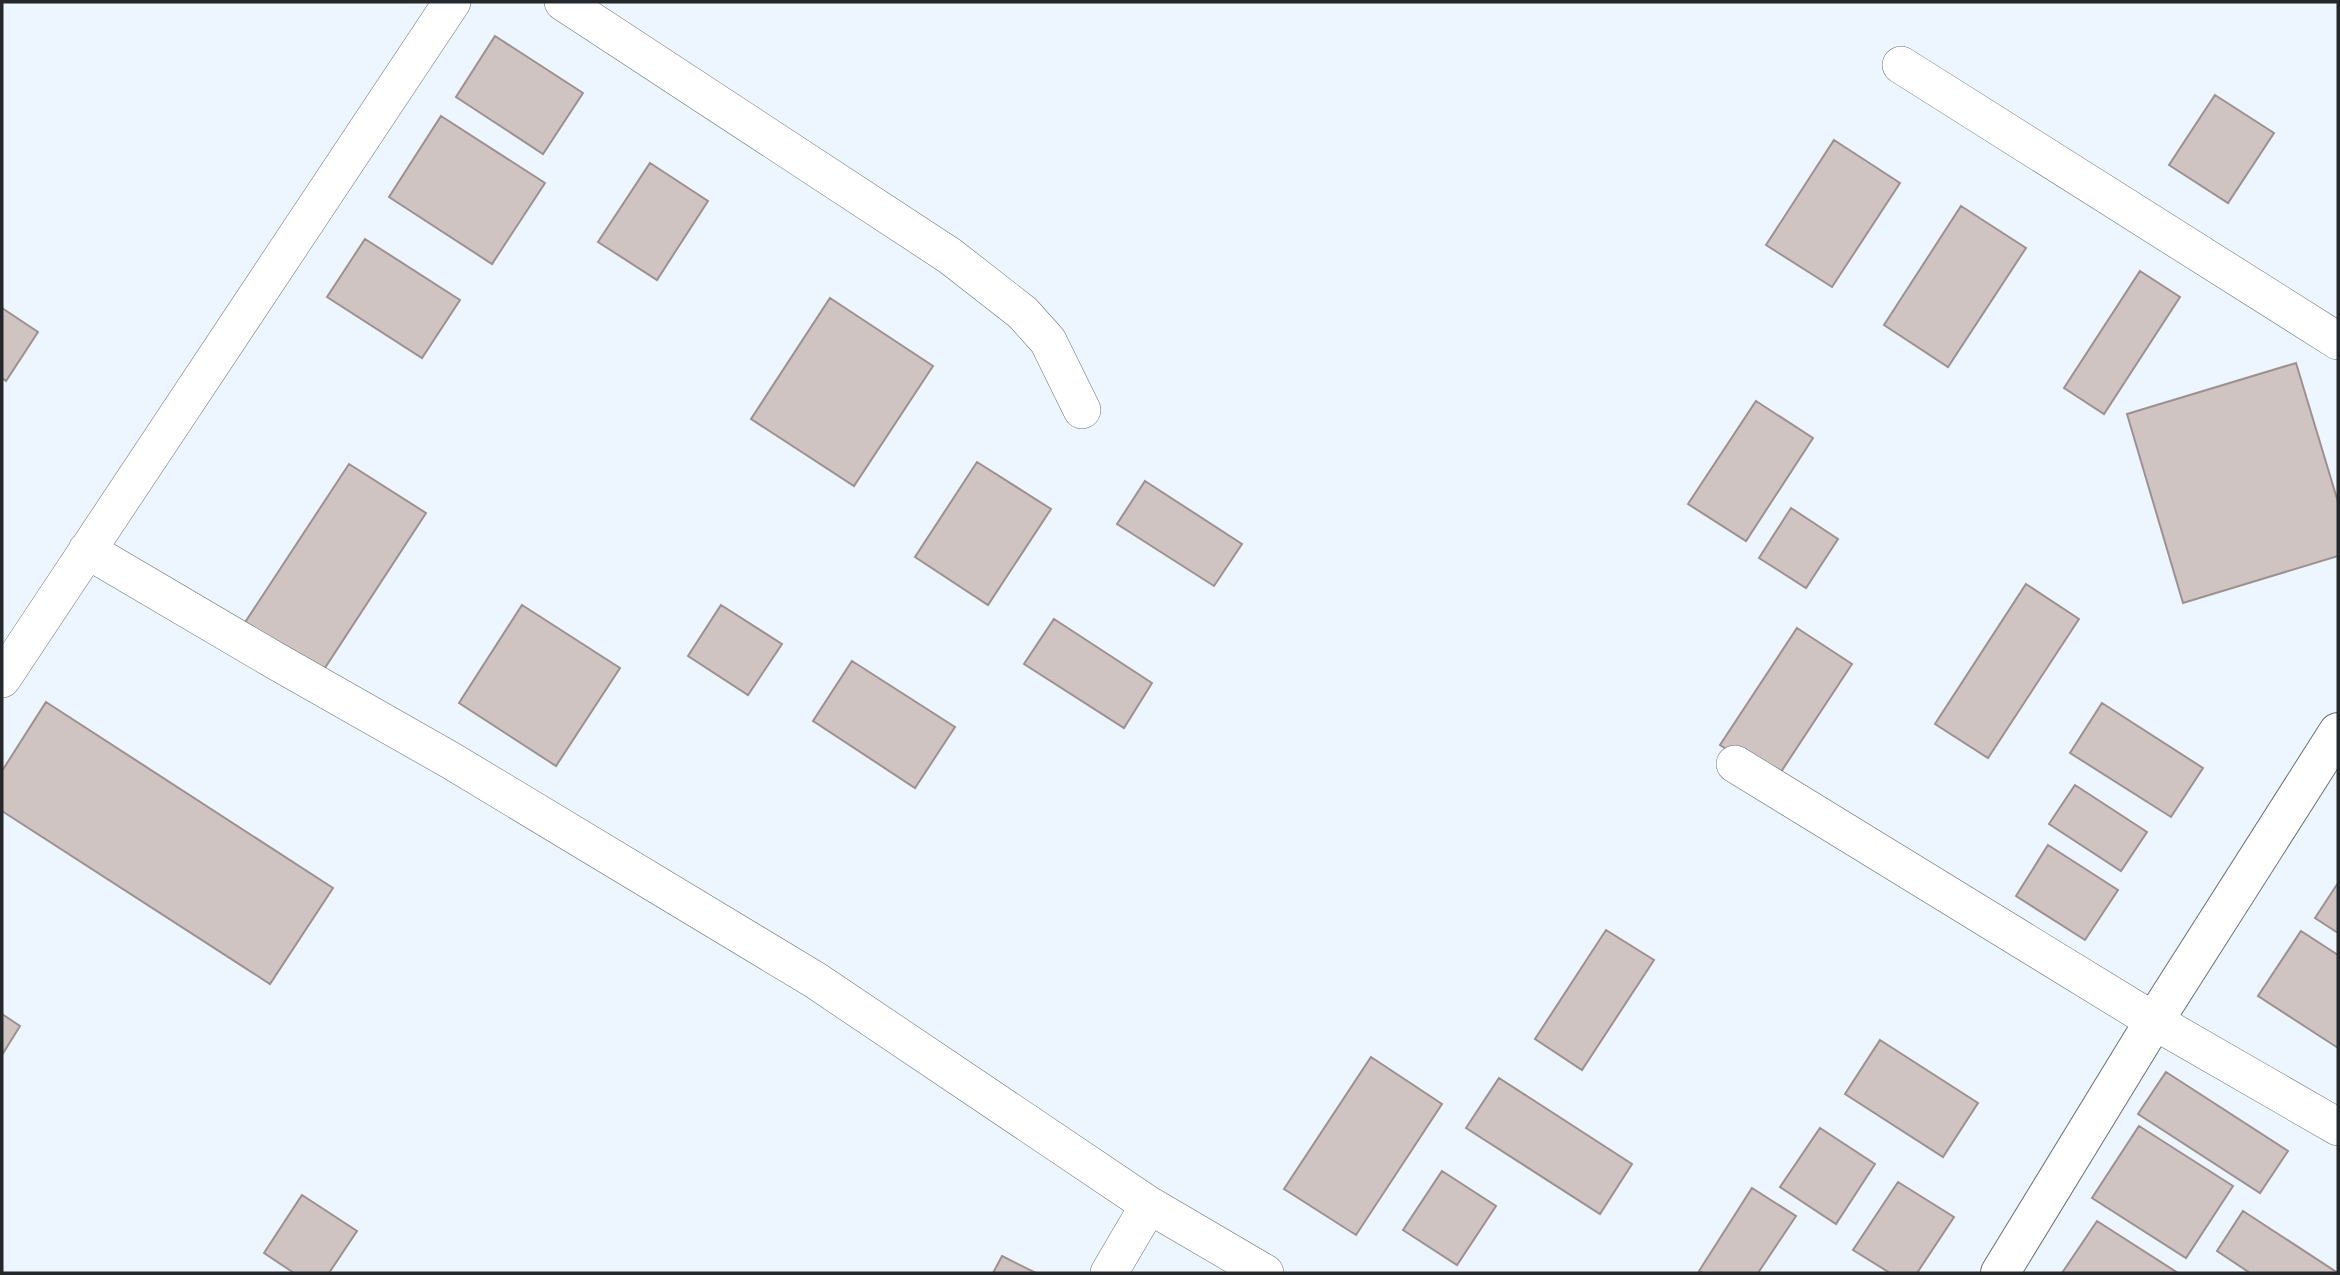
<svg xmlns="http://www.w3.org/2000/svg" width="2340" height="1275" font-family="Poppins,sans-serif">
	<rect width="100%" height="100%" fill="#edf6fe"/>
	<path fill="#d0c4c3" stroke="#9d9190" stroke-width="2" d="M495 36 583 93 543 154 456 97Z
		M2215 95 2274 133 2228 203 2169 165Z
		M441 116 545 183 492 264 389 197Z
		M1834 140 1900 183 1832 287 1766 245Z
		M650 163 708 201 657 280 598 242Z
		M1961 206 2026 248 1948 367 1884 325Z
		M365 239 460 300 422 358 327 297Z
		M2140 271 2180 297 2104 414 2064 388Z
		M830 298 933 366 854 486 751 419Z
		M2 308 38 332 6 381 2 378Z
		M2296 363 2338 502V556L2183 603 2127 414Z
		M1756 401 1813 438 1746 541 1688 504Z
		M977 462 1051 509 988 605 915 557Z
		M349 464 426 513 319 677 242 627Z
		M1145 481 1242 544 1214 586 1117 524Z
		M1791 508 1838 539 1806 588 1759 558Z
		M2026 584 2079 619 1988 758 1935 724Z
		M522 605 620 668 556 766 459 703Z
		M721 605 782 644 748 695 688 656Z
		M1054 619 1152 683 1124 728 1024 664Z
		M1797 628 1852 664 1775 781 1720 745Z
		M852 661 955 727 915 788 813 721Z
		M46 702 333 888 270 984 2 811V771Z
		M2102 703 2203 768 2171 817 2070 753Z
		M2075 785 2147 832 2121 871 2049 824Z
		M2048 845 2118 890 2085 940 2016 896Z
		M2338 883V933L2315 918Z
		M1606 930 1654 960 1582 1070 1535 1039Z
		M2301 931 2338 955V1048L2258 996Z
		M2 1014 20 1026 2 1055Z
		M1880 1040 1978 1103 1943 1157 1845 1094Z
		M1371 1057 1442 1104 1356 1235 1284 1189Z
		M2166 1072 2288 1151 2260 1193 2138 1114Z
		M1499 1078 1632 1164 1600 1214 1466 1128Z
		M2139 1126 2233 1186 2186 1258 2092 1198Z
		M1820 1128 1875 1164 1836 1224 1780 1187Z
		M1442 1171 1496 1206 1457 1265 1403 1230Z
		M1898 1182 1954 1217 1917 1273H1890L1853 1250Z
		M1752 1188 1796 1216 1758 1273H1703L1699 1271Z
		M302 1195 357 1231 329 1273H294L264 1253Z
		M2243 1211 2338 1273H2250L2217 1251Z
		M2097 1221 2178 1273H2062Z
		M1002 1256 1036 1273H993Z"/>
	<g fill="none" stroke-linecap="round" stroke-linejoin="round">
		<defs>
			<path id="minor" d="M563 2 950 256 1023 313 1048 341 1082 410
				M1901 65 2338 341
				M87 550 274 660 450 760 815 980 1149 1205 1265 1273
				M2 679 452 2
				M1735 764 2154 1021 2338 1127
				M1109 1273 1149 1205"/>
			<path id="tertiary" d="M2000 1273 2154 1021 2338 732"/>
		</defs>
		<use href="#minor" stroke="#6b7379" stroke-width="38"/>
		<use href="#tertiary" stroke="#6b7379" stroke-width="40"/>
		<use href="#minor" stroke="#fff" stroke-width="37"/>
		<use href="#tertiary" stroke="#fff" stroke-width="38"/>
	</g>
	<rect width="2340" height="1275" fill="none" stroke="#24282b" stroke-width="7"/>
</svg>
